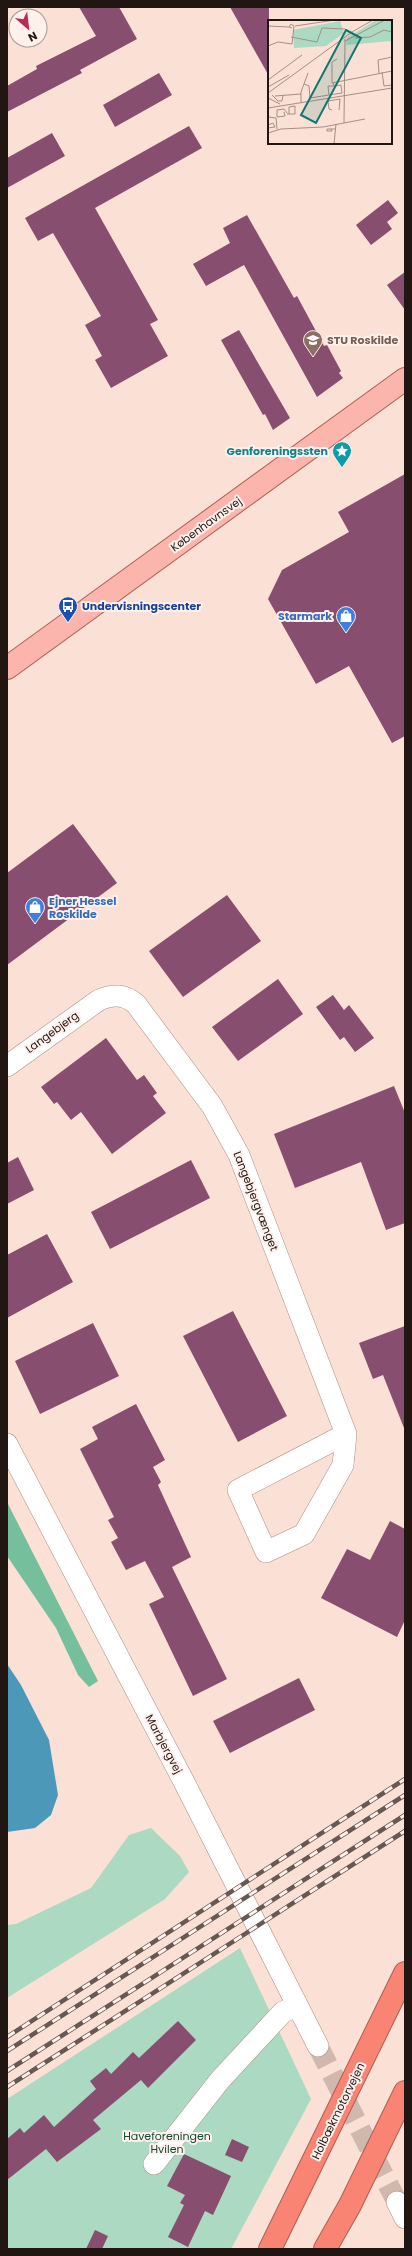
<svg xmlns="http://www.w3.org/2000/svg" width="412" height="2256" font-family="Poppins,sans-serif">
	<rect width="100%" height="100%" fill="#fbe0d5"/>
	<path fill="#abd9c2" d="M151 1828 180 1856 189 1872 165 1899 7 1998V1925L16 1924 91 1888 129 1835Z
		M240 1948 311 2099 231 2249H7V2099Z"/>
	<path fill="#76bf9d" d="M7 1502 98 1681 89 1687 78 1675 56 1628 7 1556Z"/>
	<path fill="#4b98b8" d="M7 1664 21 1685 49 1740 58 1795 51 1815 35 1828 7 1832Z"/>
	<path fill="#874e70" d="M79 7H119L137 39 80 70 82 73 7 112V86L37 69 36 66 96 36Z
		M230 7H269V76Z
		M159 73 172 95 115 127 103 105Z
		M189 126 202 148 95 208 158 320 150 324 168 356 111 388 95 360 102 356 85 325 101 316 53 233 38 241 25 218Z
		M52 133 65 156 7 188V158Z
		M388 200 398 213 387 222 392 229 371 245 356 225Z
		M247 215 294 298 297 296 324 346 327 345 341 371 339 373 343 378 317 397 244 265 206 286 193 264 230 243 223 228Z
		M405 272V310L387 285Z
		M239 330 290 418 273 430 265 414 263 415 221 340Z
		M405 474V736L392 743 349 666 316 684 268 599 282 570 349 532 338 512Z
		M73 824 117 883 7 965V873Z
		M227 895 261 941 183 997 149 951Z
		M278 979 303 1014 238 1061 212 1027Z
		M333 995 344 1010 349 1005 374 1038 355 1052 344 1037 340 1040 316 1007Z
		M106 1038 137 1080 144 1075 157 1093 153 1096 166 1113 112 1154 81 1112 71 1120 57 1102 54 1104 41 1087Z
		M394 1086 405 1113V1223L386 1230 361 1162 295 1188 274 1134Z
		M18 1157 34 1190 7 1204V1163Z
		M191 1160 210 1198 110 1249 91 1212Z
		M47 1234 73 1282 7 1318V1255Z
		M233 1311 287 1416 238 1442 183 1336Z
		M93 1323 119 1376 40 1414 15 1361Z
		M405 1326V1428H404L383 1375 373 1379 359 1343Z
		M136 1404 165 1460 153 1467 161 1482 158 1485 191 1557 172 1567 227 1679 193 1696 149 1604 164 1597 145 1561 126 1570 111 1542 118 1538 108 1520 114 1517 80 1449 98 1439 92 1427Z
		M390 1521 405 1529V1620L397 1637 321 1598 347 1549 370 1560Z
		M299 1678 315 1710 230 1753 213 1721Z
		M178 2021 196 2040 148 2088 141 2080 93 2120 101 2129 57 2162 46 2149 7 2180V2139L20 2128 24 2133 44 2115 54 2127 96 2089 90 2081 106 2068 111 2074 133 2052 139 2058Z
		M232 2139 249 2147 242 2162 225 2155Z
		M184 2154 231 2176 213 2215 205 2211 188 2247 168 2237 184 2205 180 2203 185 2195 167 2186Z
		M95 2230 108 2236 102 2249H86Z"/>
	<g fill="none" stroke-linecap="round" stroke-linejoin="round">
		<path stroke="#d0b8ae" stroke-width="21" stroke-dasharray="21 10" stroke-linecap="butt" d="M318 2046 397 2202"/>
		<defs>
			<path id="minor" d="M7 1066 99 1000C113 994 124 994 136 1004L212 1106 239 1155 346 1434 343 1465 304 1534 266 1552 238 1490 346 1434
				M7 1444 183 1780 318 2046
				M154 2164 220 2080 283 2012 297 2006
				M397 2202 405 2218"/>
			<path id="major" d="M7 668 405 379"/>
			<path id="highway" d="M270 2249 405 1973
				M325 2249 350 2205 405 2092"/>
		</defs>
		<use href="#minor" stroke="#ad8e82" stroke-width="22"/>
		<use href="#major" stroke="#ae5e52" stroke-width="24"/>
		<use href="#highway" stroke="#ae5e52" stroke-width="24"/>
		<use href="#minor" stroke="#fff" stroke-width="21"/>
		<use href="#major" stroke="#fcb5ac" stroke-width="22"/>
		<use href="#highway" stroke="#fa8474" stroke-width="22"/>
		<defs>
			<path id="rail" d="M7 2037 405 1779
				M7 2051 405 1795
				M7 2071 405 1815
				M7 2087 405 1831"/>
		</defs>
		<use href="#rail" stroke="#685851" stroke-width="4.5"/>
		<use href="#rail" stroke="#fef0eb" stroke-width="3" stroke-dasharray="9" stroke-linecap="butt"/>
	</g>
	<defs>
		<symbol id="school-pin" viewBox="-11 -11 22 30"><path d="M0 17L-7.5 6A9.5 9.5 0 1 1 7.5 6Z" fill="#8d6e63" stroke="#fef0eb"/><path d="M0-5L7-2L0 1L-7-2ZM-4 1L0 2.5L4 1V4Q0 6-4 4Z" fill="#fff"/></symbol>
		<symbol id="sight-pin" viewBox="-11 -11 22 30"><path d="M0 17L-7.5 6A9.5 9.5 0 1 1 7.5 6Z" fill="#0f9aa8" stroke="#fef0eb"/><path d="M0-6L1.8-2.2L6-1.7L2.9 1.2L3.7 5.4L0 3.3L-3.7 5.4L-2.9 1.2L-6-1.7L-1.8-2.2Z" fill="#fff"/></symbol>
		<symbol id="bus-pin" viewBox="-11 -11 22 30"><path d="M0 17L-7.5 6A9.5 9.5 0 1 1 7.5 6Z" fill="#1a4fb4" stroke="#fef0eb"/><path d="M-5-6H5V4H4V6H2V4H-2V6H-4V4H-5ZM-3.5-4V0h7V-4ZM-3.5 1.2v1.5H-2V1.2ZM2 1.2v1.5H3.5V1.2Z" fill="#fff"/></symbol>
		<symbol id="shop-pin" viewBox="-11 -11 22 30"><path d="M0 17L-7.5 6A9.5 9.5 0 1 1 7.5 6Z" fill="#3f7fe0" stroke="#fef0eb"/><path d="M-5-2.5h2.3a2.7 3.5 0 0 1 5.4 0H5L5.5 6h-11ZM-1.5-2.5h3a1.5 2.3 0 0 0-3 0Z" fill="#fff"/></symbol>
	</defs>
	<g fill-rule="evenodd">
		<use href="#school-pin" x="302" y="329" width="22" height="30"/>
		<use href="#sight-pin" x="331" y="440" width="22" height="30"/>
		<use href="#bus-pin" x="57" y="595" width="22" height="30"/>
		<use href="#shop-pin" x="335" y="605" width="22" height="30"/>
		<use href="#shop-pin" x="24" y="896" width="22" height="30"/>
	</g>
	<g text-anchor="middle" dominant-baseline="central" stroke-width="4" stroke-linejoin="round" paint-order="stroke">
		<g font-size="11" font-weight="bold" fill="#785e54" stroke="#fef0eb" text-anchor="start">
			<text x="327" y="340">STU Roskilde</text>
		</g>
		<g font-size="11" font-weight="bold" fill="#0d838f" stroke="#fef0eb" text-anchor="end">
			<text x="328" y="451">Genforeningssten</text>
		</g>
		<g font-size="11" fill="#221612" stroke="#fef0eb">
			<text transform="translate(206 524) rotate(-36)">Københavnsvej</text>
			<text transform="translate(52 1032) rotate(-36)">Langebjerg</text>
			<text transform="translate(256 1201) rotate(69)">Langebjergvænget</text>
			<text transform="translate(164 1744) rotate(62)">Marbjergvej</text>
			<text transform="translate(338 2111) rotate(-64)">Holbækmotorvejen</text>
		</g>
		<g font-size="11" font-weight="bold" fill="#164399" stroke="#fef0eb" text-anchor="start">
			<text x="82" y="606">Undervisningscenter</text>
		</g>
		<g font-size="11" font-weight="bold" fill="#366cbe" stroke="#fef0eb" text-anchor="end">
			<text x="332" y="616">Starmark</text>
			<text x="49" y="901" text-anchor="start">Ejner Hessel<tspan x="49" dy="13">Roskilde</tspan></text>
		</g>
		<g font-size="11" fill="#114c35" stroke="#fef0eb">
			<text x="167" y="2136">Haveforeningen<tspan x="167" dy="13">Hvilen</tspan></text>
		</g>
	</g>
	<g transform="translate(268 20)">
		<rect width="124" height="124" fill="#fbe0d5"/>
		<path d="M108 0H124V21L78 25 79 18ZM72 1 76 13 58 26 26 28 25 10Z" fill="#abd9c2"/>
		<path fill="none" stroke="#a48f87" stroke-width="1" d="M0 6 21 7M27 6 67 0M23 17 49 22 54 8 77 9M87 18 102 17 116 10 124 12M77 21 117 0 124 1M0 26 10 22 24 24 26 6 23 4 21 7 24 8M69 39 64 42V63L124 51M114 52 116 66 124 65M111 53 110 40 124 37M0 60 34 35M65 63 66 66H60L61 75 74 73 73 65 66 66M36 64 41 66 42 78 61 75M0 67 21 55M0 73 84 12 105 0M4 75 10 81H14L15 75M7 76 33 74M0 78 12 84M33 82V72L40 53M0 88 124 68M64 90 61 89 60 81 72 79 71 90M16 92 17 96 9 97V90L16 89 19 93M19 94H27V86L21 87V94M0 97 8 98 9 109M76 103 77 19M0 105 5 103 7 107 0 108M63 109 64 111H59V109H67M0 113 13 109 55 107 97 99M66 124 68 104"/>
		<path fill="#0f766e" fill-opacity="0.15" stroke="#0f766e" stroke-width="2" d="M78 10 93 18 48 103 33 95Z"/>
		<rect width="124" height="124" fill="none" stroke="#221612" stroke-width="2"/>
	</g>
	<rect width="412" height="2256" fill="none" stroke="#221612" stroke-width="16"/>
	<g transform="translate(28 28) rotate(152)"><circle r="19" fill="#fef0eb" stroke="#a69994"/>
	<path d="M0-3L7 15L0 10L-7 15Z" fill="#ba2a51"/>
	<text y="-6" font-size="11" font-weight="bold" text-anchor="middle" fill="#221612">N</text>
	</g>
</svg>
